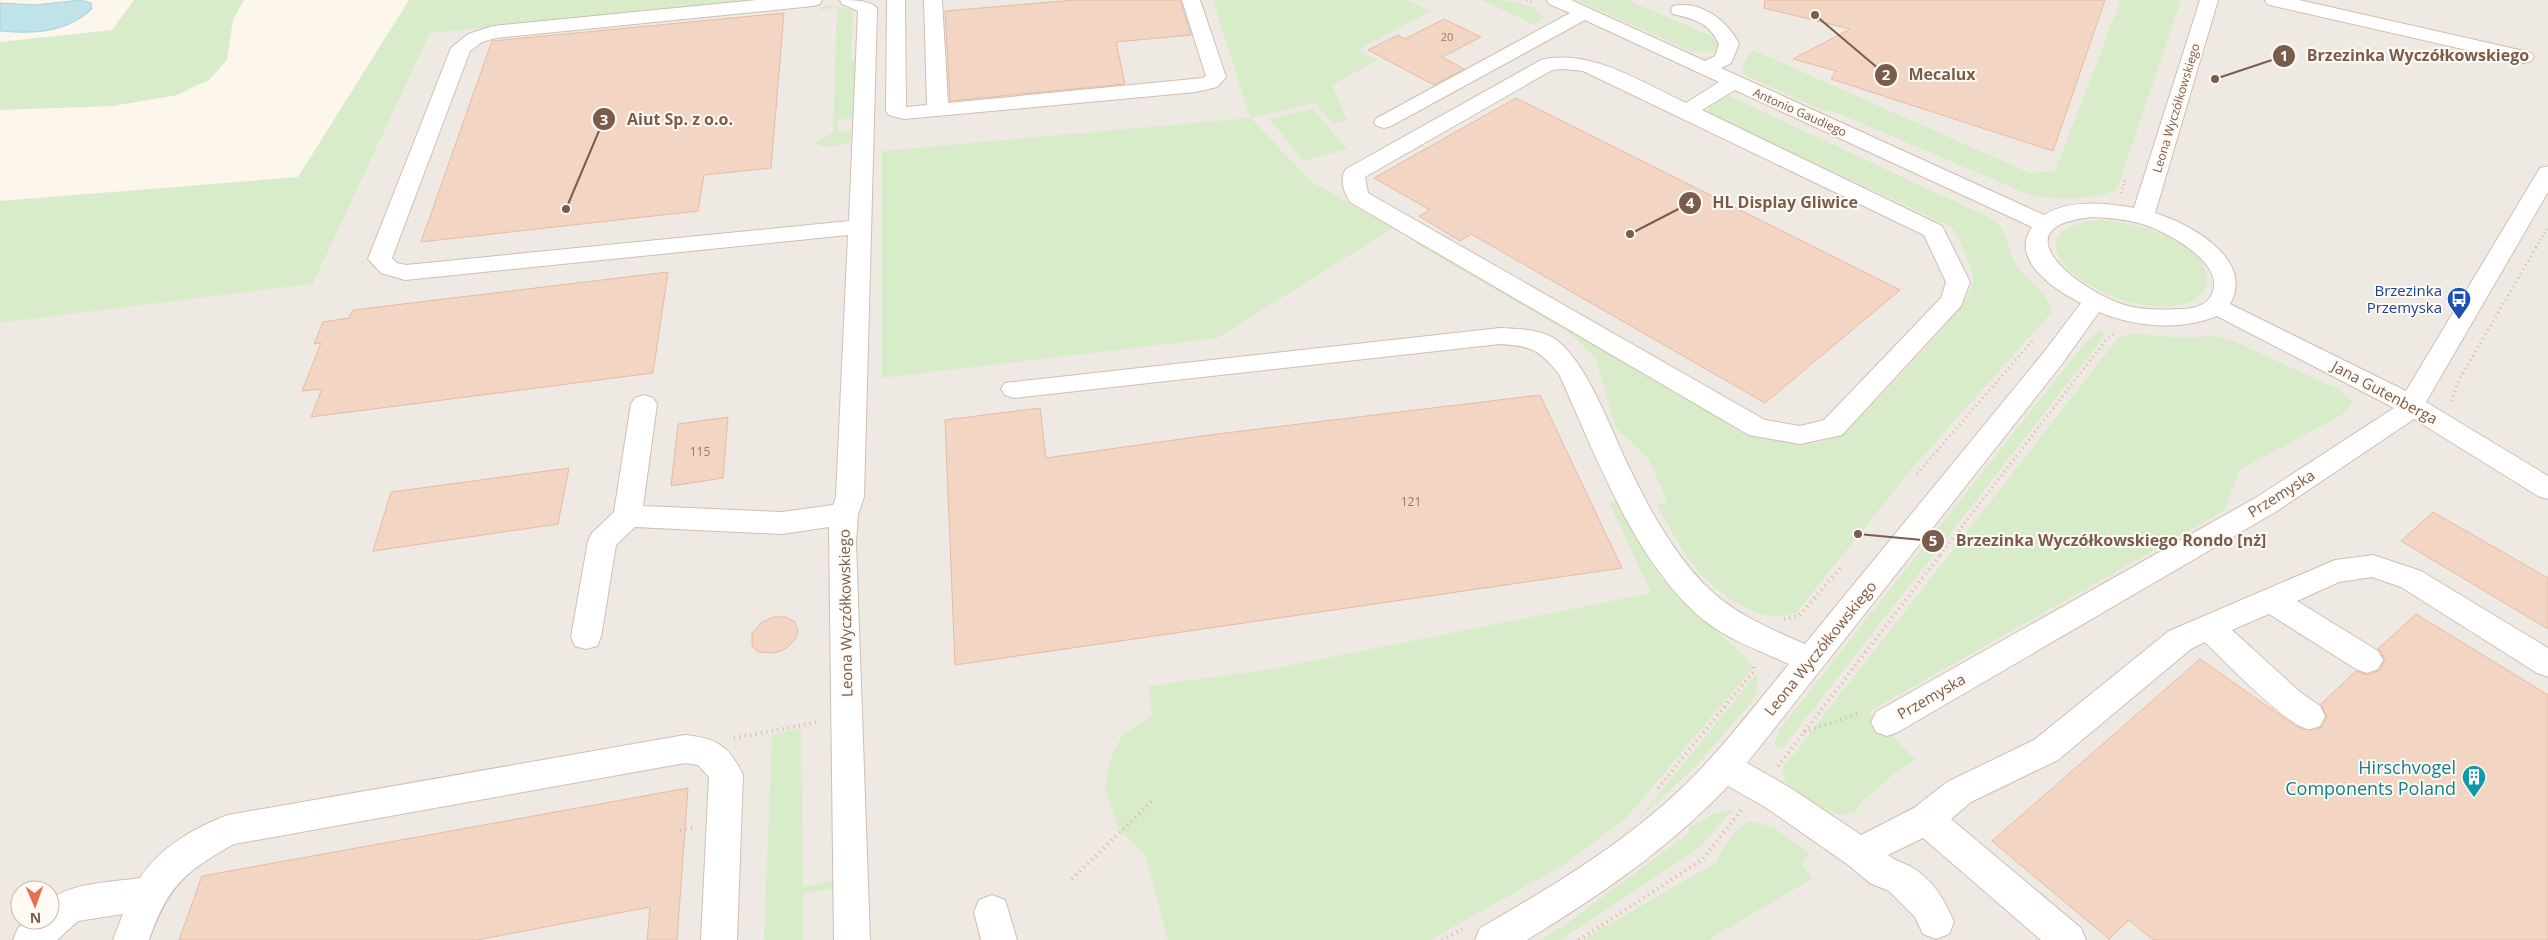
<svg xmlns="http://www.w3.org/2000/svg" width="2548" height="940" font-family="'Open Sans',sans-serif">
	<rect width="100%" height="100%" fill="#fdf6ec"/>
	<path fill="#efe9e4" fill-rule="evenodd" d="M772 0H2548V940H0V323L313 284 430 33ZM20 890H50V920H20Z"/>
	<path fill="#d8ecc9" d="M134 0H244L233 20 227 60 209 80 196 86 177 95 113 106 0 110V42L112 30Z
		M409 0H772L430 33 313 284 0 323V201L298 177Z
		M1213 0H1407L1431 11 1357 50 1378 60 1332 85 1347 120 1333 124 1315 103 1251 118 1310 181 1393 228 1217 338 882 378V151L1250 118Z
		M1481 0C1502 0 1531 0 1544 17L1535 25Z
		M1577 0H1628L1729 44 1717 51 1692 52Z
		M2121 0H2181L2118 187C2107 201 2050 199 2032 196L1838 113 1818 108 1746 76 1742 66 1753 50 2030 173 2055 171Z
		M827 5 846 8 853 12 851 56 856 63 855 118 838 120V132L854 130 853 140C845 146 821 150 814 142L833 133 837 10 833 7 821 11 822 7Z
		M1729 96 1990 218C2013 234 2004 250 2020 270 2030 283 2051 294 2051 313L1914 466 1797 612C1763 629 1715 592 1695 567 1680 547 1668 526 1657 504L1668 502 1648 458 1616 428 1595 357 1567 331 1416 244 1422 240 1770 438C1798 449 1822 445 1848 430 1872 404 1967 311 1973 283 1975 273 1958 234 1951 227L1815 163 1794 157 1712 117 1708 112V105Z
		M1313 109 1347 149 1303 161 1270 119Z
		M2102 220C2132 223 2198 236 2206 272 2207 280 2208 287 2202 293 2174 327 2071 292 2057 252 2048 227 2086 221 2102 220Z
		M2101 330 2105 334 2102 339 1782 749 1774 746 1779 730 2068 364 2091 337Z
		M2134 333 2178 338 2210 336 2229 339 2340 390 2352 402 2342 415 2239 470 2225 510 1868 712 1916 760 1900 769 1860 803 1857 811 1841 815 1823 809 1794 793 1786 782 1782 769 2118 338Z
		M1617 501 1657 574 1675 593 1742 654 1751 665 1750 671 1627 817 1562 866 1430 940H1168L1145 855 1119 830 1105 788 1110 760 1122 735 1152 716 1149 686 1266 670 1651 593 1609 502Z
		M1757 673V692L1750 704 1695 767 1637 821Z
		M801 728 803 887 832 881 833 888 803 894V940H764L772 735Z
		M1733 810 1698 849 1560 940H1539L1565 925 1689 833V828L1715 813Z
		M1749 821 1773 827 1810 854 1801 864 1813 878 1708 940H1582L1717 862C1725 844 1732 831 1749 821Z"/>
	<path fill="#bfe3e8" stroke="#a5d3da" d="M81 0 91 3 92 9C66 33 34 34 0 31V3L35 5Z"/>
	<path fill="#f3d5c3" stroke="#e6bba3" d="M1075 0H1180L1191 35 1116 42 1125 84 950 101 945 11Z
		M1765 0H2105L2053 151 1831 79 1836 71 1793 59 1850 29 1764 8Z
		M784 13 771 168 704 175 698 211 421 242 492 41Z
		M1444 19 1481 37 1442 57 1464 69 1434 85 1368 50 1398 35 1405 39Z
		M1516 98 1900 290 1765 403 1471 234 1460 241 1419 216 1430 210 1374 178Z
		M668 272 653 373 311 417 322 389 302 391 321 343 314 344 323 322 349 318 353 310Z
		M1540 395 1622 568 955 665 945 420 1040 408 1046 458 1217 434Z
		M728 417 723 478 671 486 678 424Z
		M569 468 558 524 373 551 391 492Z
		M2433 512 2548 578V629L2401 541Z
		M2416 614 2548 695V940H2153L2129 920 2109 939 1992 841 2200 659 2297 727 2312 730 2322 727 2327 717 2321 704 2356 671 2368 675 2380 670 2385 659 2378 649Z
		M774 617H786L795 622 798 630 796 638 788 647 781 651 774 653 758 652 752 646V633L762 622Z
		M688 788 677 940H647L650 907 477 940H179L202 876Z"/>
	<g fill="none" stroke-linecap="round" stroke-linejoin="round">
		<defs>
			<path id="minor" d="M757 0H822L820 4 813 6 496 38 482 42 470 51 392 258 397 263 406 265 849 221 858 11 842 4 840 0C852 0 870 0 877 8L864 497 858 514 856 543 870 940H834L829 527 782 534 635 527 616 545 601 637 597 646 586 649 575 646 571 637 588 541 592 533 614 512 631 404 635 398 644 395 653 398 657 404 643 506 782 512 833 505 836 497 848 235 405 280 381 273 368 259 451 48 468 34 493 26Z
				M887 0H905L906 107 927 105 924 0H942L948 103 1203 78 1206 76 1182 0H1200L1226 77 1217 87 1196 92 904 119 889 115 886 111Z
				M1547 0H1571L1705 61 1715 56 1719 44C1710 23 1694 19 1673 14L1671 10 1673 6C1701 0 1728 21 1739 44L1731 63 1721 68 2044 215C2070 199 2105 203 2134 208L2200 0H2218L2155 213C2191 224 2255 260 2230 304L2406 391 2537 173 2540 168 2548 166V192L2426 402 2548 476V499L2538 496 2414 419 2277 511 1898 732 1887 736 1876 732 1871 722 1876 712 2257 497 2394 408 2217 316C2180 331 2135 327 2099 312L2062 364 1747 763 1789 787 1861 835 1914 808 1947 782 2034 740 2169 631 2335 560 2373 555 2421 571 2548 648V677L2537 673 2401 587 2372 577 2339 582 2297 601 2378 651 2383 660 2378 669 2367 673 2356 669 2269 614 2232 630 2300 692 2320 706 2325 716 2320 726C2317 727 2312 729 2309 729 2291 730 2221 658 2205 642L2191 649 2058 760 1971 802 1951 819 2081 928 2086 940H2041L1923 838 1888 855C1896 862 1905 863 1913 868 1934 881 1945 901 1954 922L1949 934 1936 939 1923 934 1915 917 1889 891 1870 883 1847 864 1765 807 1728 786C1670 847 1602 894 1530 938L1527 940H1475L1480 928C1552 887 1625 843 1685 785 1723 748 1755 705 1789 664 1760 651 1729 640 1705 621 1635 565 1595 453 1559 374 1539 349 1531 346 1500 344L1014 398 1005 395 1001 389 1005 383 1500 328C1518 329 1540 329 1555 339 1587 362 1610 428 1627 463 1647 505 1670 548 1702 582 1730 612 1768 628 1805 644L2044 352 2081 303C2055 290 2009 260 2032 227L1735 90 1702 110 1942 226 1970 282 1961 306 1842 435 1800 444 1749 435 1350 202C1344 192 1339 179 1346 169L1541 60C1590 48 1643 83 1686 103L1719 82 1585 20 1391 126 1384 128 1377 126 1374 122 1377 118 1570 13 1549 4ZM1564 69 1583 71 1924 235 1946 282 1941 298 1824 420 1800 426 1765 420 1368 193 1365 177 1552 70ZM2093 217C2109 218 2126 219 2142 224 2166 231 2233 266 2209 299 2202 308 2187 309 2177 309 2161 310 2144 310 2128 306 2083 294 1993 226 2093 217Z
				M2265 0H2299L2524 51 2531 53 2534 57 2531 61 2524 63 2274 6 2267 4Z
				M685 735C717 738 729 746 743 775L737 940H701L709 777 698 765 685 763 234 844C184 872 168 886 149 940H113L123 914 78 921 57 940H13L18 928 27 920H50V900C69 883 114 882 140 878 159 848 195 827 228 815Z
				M992 895 1005 900 1017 940H981L974 912 979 900Z"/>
		</defs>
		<use href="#minor" stroke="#d1beb0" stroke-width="2"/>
		<path stroke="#d9b8a5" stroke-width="2.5" stroke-dasharray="1 3" stroke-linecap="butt" d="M1527 0 1534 3
			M2121 193 2126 178
			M2536 247 2548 227"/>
		<path stroke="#d9b8a5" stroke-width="3" stroke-dasharray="1 4" stroke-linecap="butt" d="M2451 401 2460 378 2537 246
			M1917 474 2033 340
			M1940 555 2106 340 2115 333"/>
		<path stroke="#d9b8a5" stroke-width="4" stroke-dasharray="1 4.5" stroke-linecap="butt" d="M1784 619 1799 616 1843 565
			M1804 732 1860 713
			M734 738 819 722
			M1778 766 1941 554
			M1658 788 1753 672 1754 665
			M680 830 694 828
			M1072 879 1152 801
			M1442 940 1464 928
			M1579 940 1703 859 1742 809"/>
		<use href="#minor" fill="#fff" fill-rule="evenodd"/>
	</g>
	<defs>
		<symbol id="bus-pin" viewBox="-11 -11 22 30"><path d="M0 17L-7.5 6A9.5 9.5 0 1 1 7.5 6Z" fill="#1a4fb4" stroke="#fffaf3"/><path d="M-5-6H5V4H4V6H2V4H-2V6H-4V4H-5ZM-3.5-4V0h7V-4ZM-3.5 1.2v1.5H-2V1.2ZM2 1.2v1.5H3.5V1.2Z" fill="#fff"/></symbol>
		<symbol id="building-pin" viewBox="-11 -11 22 30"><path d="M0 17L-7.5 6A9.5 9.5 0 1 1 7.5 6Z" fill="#0f9aa8" stroke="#fffaf3"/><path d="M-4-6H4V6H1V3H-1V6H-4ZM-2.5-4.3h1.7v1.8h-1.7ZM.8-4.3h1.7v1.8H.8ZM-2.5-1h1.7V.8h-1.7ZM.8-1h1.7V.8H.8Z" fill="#fff"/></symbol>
	</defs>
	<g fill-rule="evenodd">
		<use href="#bus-pin" x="2445" y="285" width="28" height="38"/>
		<use href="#building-pin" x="2460" y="763" width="28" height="38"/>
	</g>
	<g text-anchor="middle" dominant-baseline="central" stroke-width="4" stroke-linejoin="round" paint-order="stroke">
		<g font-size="11" fill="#987a6a">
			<text x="1447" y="36">20</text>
		</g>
		<g font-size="12" fill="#7a5c4d" stroke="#fffaf3">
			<text transform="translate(2176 108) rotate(-73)">Leona Wyczółkowskiego</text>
			<text transform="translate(1800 112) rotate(24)">Antonio Gaudiego</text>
		</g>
		<g font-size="12" fill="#987a6a">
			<text x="700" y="451">115</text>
			<text x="1411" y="501">121</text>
		</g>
		<g font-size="15" fill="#164399" stroke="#fffaf3" text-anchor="end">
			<text x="2442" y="290">Brzezinka<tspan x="2442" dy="17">Przemyska</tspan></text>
		</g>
		<g font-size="15" fill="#7a5c4d" stroke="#fffaf3">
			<text transform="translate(2385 392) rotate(28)">Jana Gutenberga</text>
			<text transform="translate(2281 493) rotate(-32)">Przemyska</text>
			<text transform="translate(845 613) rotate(-91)">Leona Wyczółkowskiego</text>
			<text transform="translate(1820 648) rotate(-51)">Leona Wyczółkowskiego</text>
			<text transform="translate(1931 696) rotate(-30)">Przemyska</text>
		</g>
		<g font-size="18" fill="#0d838f" stroke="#fffaf3" text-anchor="end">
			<text x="2456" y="767">Hirschvogel<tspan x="2456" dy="21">Components Poland</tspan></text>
		</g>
	</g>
	<path fill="none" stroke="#7a5c4d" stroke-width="2" d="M2215 79L2284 56M1815 15L1886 75M566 209L604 119M1630 234L1690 203M1858 534L1933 541"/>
	<g fill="#7a5c4d" stroke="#fffaf3" stroke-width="2">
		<circle cx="2215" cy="79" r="5"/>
		<circle cx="1815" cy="15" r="5"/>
		<circle cx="566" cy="209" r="5"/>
		<circle cx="1630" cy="234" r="5"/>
		<circle cx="1858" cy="534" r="5"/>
		<circle cx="2284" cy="56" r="12"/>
		<circle cx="1886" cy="75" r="12"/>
		<circle cx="604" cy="119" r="12"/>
		<circle cx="1690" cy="203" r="12"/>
		<circle cx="1933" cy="541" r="12"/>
	</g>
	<g font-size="15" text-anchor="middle" font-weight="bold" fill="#fff">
		<text x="2284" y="61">1</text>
		<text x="1886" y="80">2</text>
		<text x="604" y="125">3</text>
		<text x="1690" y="208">4</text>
		<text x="1933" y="546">5</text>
	</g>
	<g font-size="16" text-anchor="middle" font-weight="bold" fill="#7a5c4d" stroke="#fffaf3" stroke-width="4" stroke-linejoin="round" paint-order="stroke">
		<text x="2418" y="61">Brzezinka Wyczółkowskiego</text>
		<text x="1942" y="80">Mecalux</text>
		<text x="680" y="125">Aiut Sp. z o.o.</text>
		<text x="1785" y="208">HL Display Gliwice</text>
		<text x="2111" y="546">Brzezinka Wyczółkowskiego Rondo [nż]</text>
	</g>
	<g transform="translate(35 905) rotate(178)"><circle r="24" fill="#fffaf3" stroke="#cabbb1"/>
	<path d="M0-4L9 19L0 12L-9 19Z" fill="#e76f51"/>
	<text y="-8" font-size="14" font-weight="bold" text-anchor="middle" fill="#7a5c4d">N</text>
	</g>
</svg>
